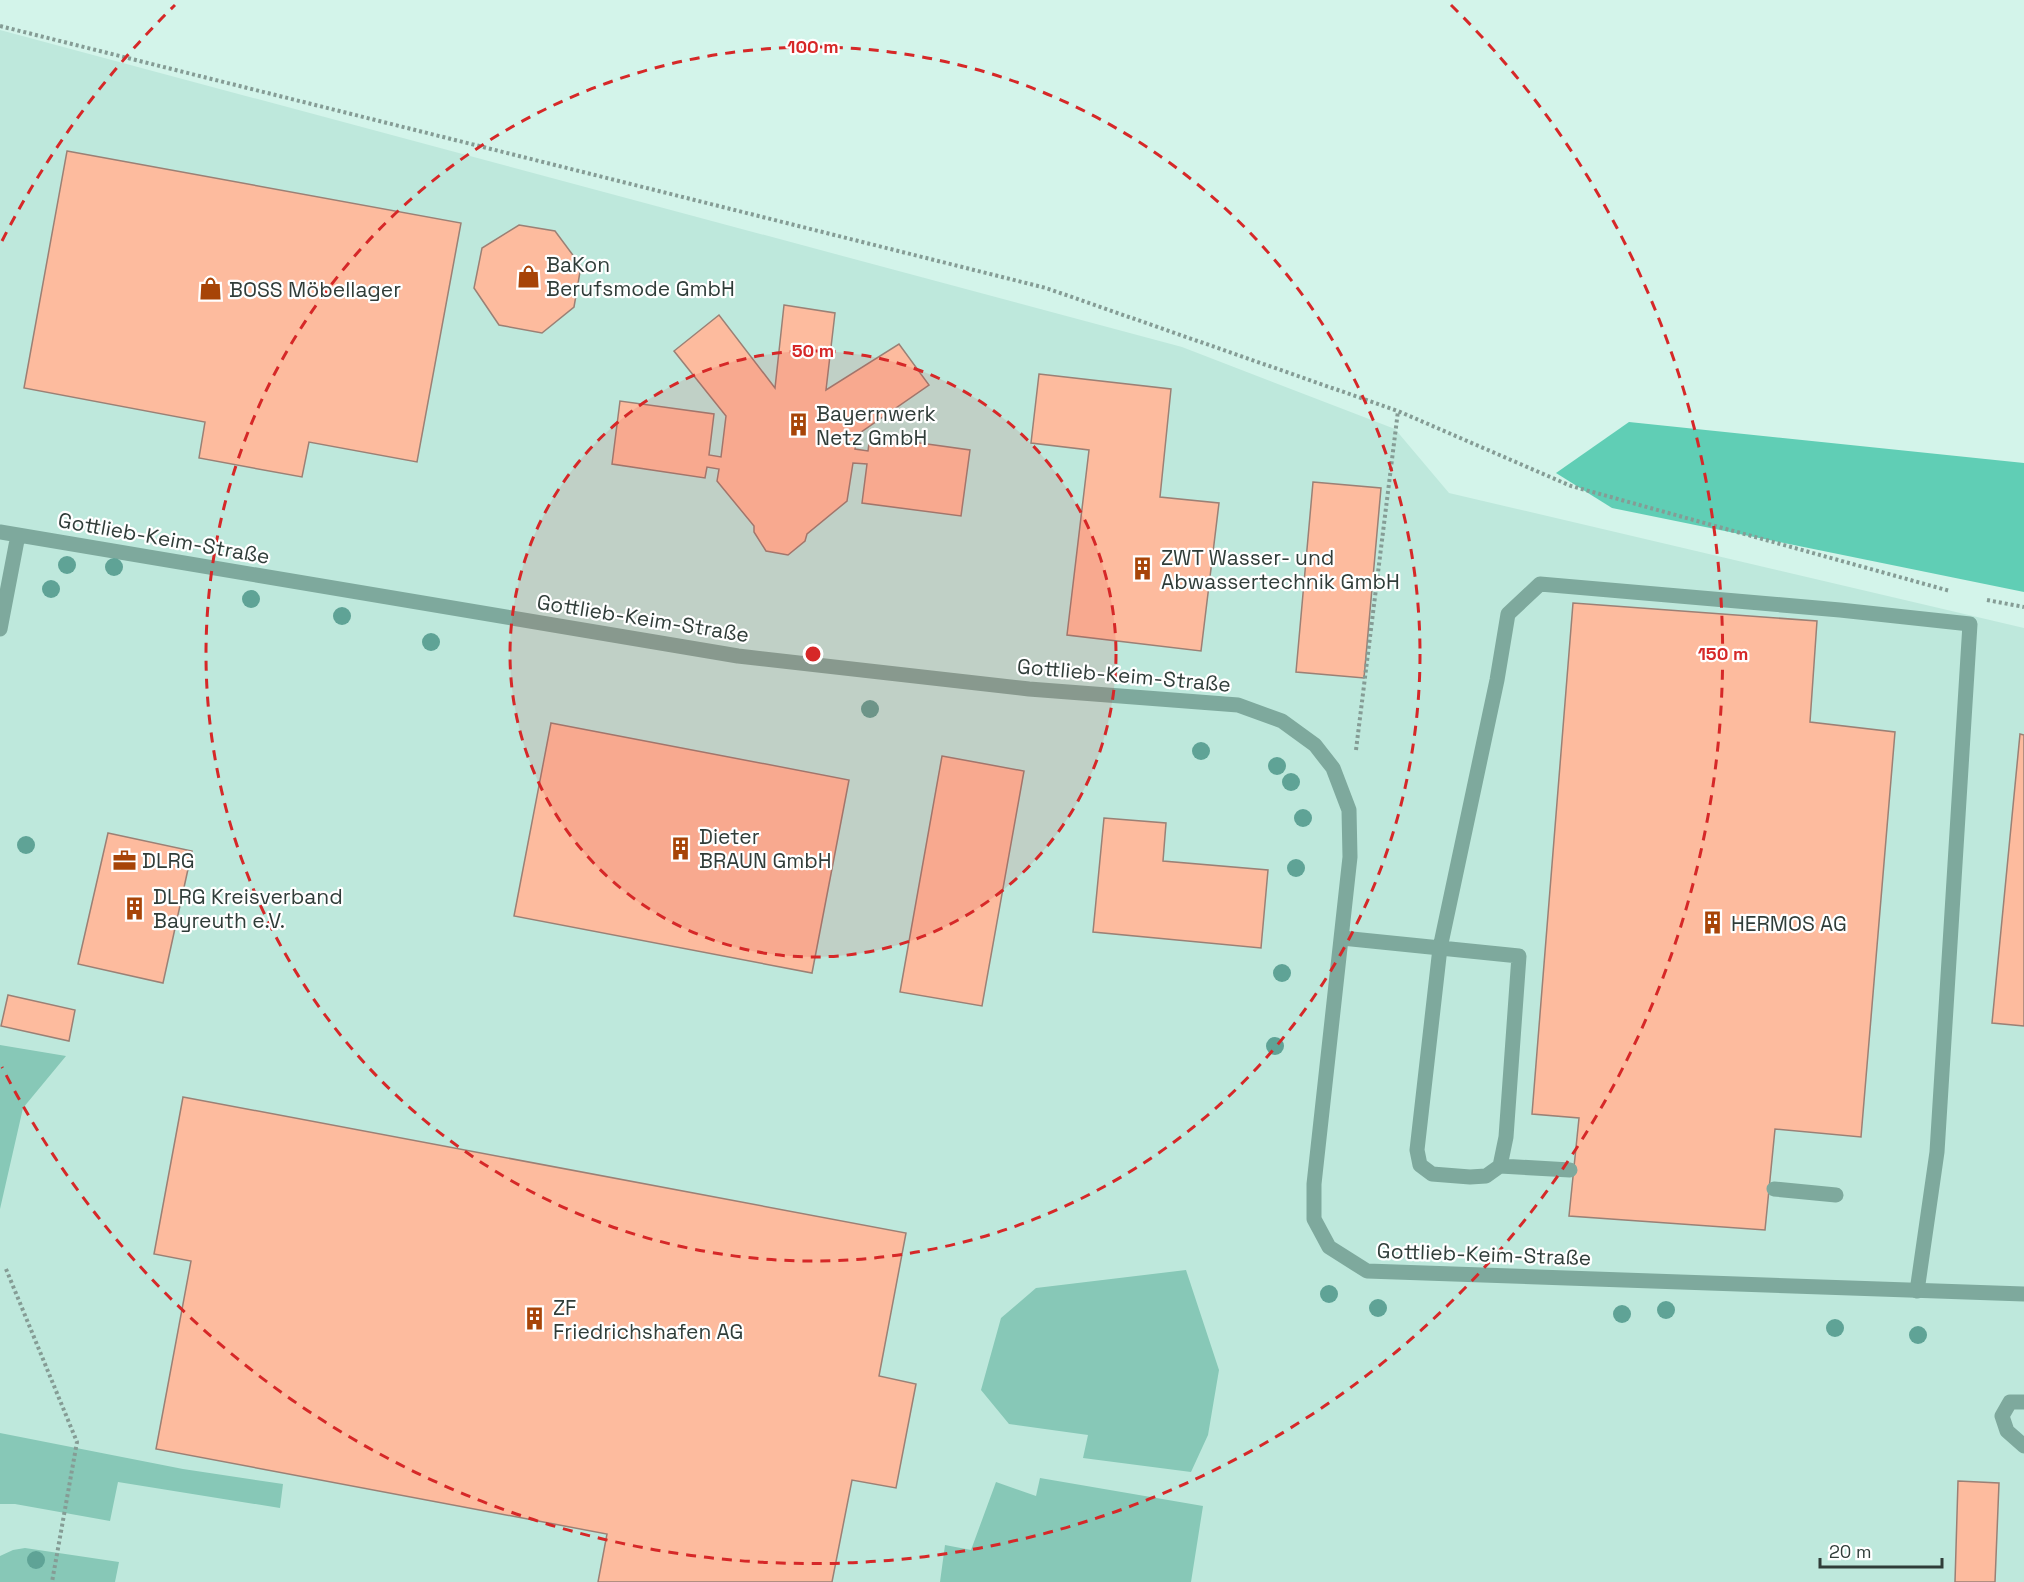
<svg xmlns="http://www.w3.org/2000/svg" width="2024" height="1582" font-family="'Space Grotesk',sans-serif">
	<rect width="100%" height="100%" fill="#d3f4ea"/>
	<path fill="#bee8dc" d="M0 30 1182 347 1395 429 1449 493 2024 628V1582H0Z"/>
	<path fill="#87c8b7" d="M0 1045 66 1056 23 1108 0 1209Z
		M1186 1270 1219 1370 1208 1435 1191 1472 1083 1458 1088 1435 1009 1424 981 1390 1001 1318 1036 1288Z
		M0 1433 183 1469 283 1484 280 1508 118 1482 110 1521 15 1504H0Z
		M1040 1478 1203 1506 1191 1582H940L945 1545 971 1550 996 1482 1036 1496Z
		M25 1548 119 1562 115 1582H0V1556L13 1550Z"/>
	<path fill="#60ceb5" d="M1629 422 2024 463V592L1612 508 1556 473Z"/>
	<path fill="#fdbb9e" stroke="#9b8075" stroke-width="1.5" d="M67 151 461 223 417 462 309 442 302 477 199 458 205 422 24 388Z
		M519 225 555 231 581 266 574 307 542 333 499 325 474 288 482 248Z
		M784 305 835 313 826 390 899 344 929 385 857 435 855 449 868 451 870 436 970 450 961 516 862 503 867 464 853 463 847 501 807 534 805 541 788 555 766 551 754 532V526L717 481 719 469 707 467 705 478 612 464 620 401 714 414 709 455 721 457 726 416 674 351 719 315 775 388Z
		M1039 374 1171 389 1160 497 1219 503 1201 651 1067 635 1089 450 1031 443Z
		M1313 482 1381 488 1364 678 1296 672Z
		M1573 603 1817 621 1810 722 1895 732 1861 1137 1775 1129 1765 1230 1569 1216 1579 1118 1532 1114Z
		M551 723 849 780 812 973 514 916Z
		M2020 734 2024 735V1026L1992 1023Z
		M942 756 1024 771 982 1006 900 992Z
		M1104 818 1166 823 1163 861 1268 870 1261 948 1093 932Z
		M108 833 192 851 163 983 78 964Z
		M8 995 75 1010 69 1041 1 1026Z
		M183 1097 906 1233 879 1376 916 1384 896 1488 852 1480 832 1582H598L607 1534 156 1449 191 1261 154 1254Z
		M1958 1481 1999 1483 1995 1582H1955Z"/>
	<g fill="none" stroke-linecap="round" stroke-linejoin="round">
		<path stroke="#859c95" stroke-width="4" stroke-dasharray="3 3" stroke-linecap="butt" d="M0 26 1046 288 1398 411 1571 486 1950 591
			M1987 600 2024 607
			M1356 750 1398 411
			M6 1269 77 1442 52 1582"/>
		<path stroke="#7ea99d" stroke-width="15" d="M1342 938 1519 956 1506 1137 1500 1166 1486 1176 1470 1177 1432 1174 1420 1165 1417 1150 1440 948 1497 680 1508 614 1540 584 1840 610 1970 624 1937 1152 1917 1291
			M1500 1166 1570 1170
			M1774 1189 1836 1195
			M2024 1402H2010L2002 1416 2007 1431 2024 1446"/>
		<path stroke="#7ea99d" stroke-width="15" d="M0 532 738 656 1029 689 1238 705 1282 721 1315 745 1333 768 1349 810 1350 857 1314 1184V1219L1329 1247 1367 1271 2024 1294
			M0 629 18 535"/>
	</g>
	<g fill="#5fa396">
		<circle cx="67" cy="565" r="9"/>
		<circle cx="114" cy="567" r="9"/>
		<circle cx="51" cy="589" r="9"/>
		<circle cx="251" cy="599" r="9"/>
		<circle cx="342" cy="616" r="9"/>
		<circle cx="431" cy="642" r="9"/>
		<circle cx="870" cy="709" r="9"/>
		<circle cx="1201" cy="751" r="9"/>
		<circle cx="1277" cy="766" r="9"/>
		<circle cx="1291" cy="782" r="9"/>
		<circle cx="1303" cy="818" r="9"/>
		<circle cx="26" cy="845" r="9"/>
		<circle cx="1296" cy="868" r="9"/>
		<circle cx="1282" cy="973" r="9"/>
		<circle cx="1275" cy="1046" r="9"/>
		<circle cx="1329" cy="1294" r="9"/>
		<circle cx="1378" cy="1308" r="9"/>
		<circle cx="1666" cy="1310" r="9"/>
		<circle cx="1622" cy="1314" r="9"/>
		<circle cx="1835" cy="1328" r="9"/>
		<circle cx="1918" cy="1335" r="9"/>
		<circle cx="36" cy="1560" r="9"/>
	</g>
	<circle cx="813" cy="654" r="303" fill="#d62828" fill-opacity=".12"/>
	<g fill="none" stroke="#d62828" stroke-width="3" stroke-dasharray="10 8">
		<circle cx="813" cy="654" r="303"/>
		<circle cx="813" cy="654" r="607"/>
		<path d="M2 241A910 910 0 0 1 175 5M1451 5A910 910 0 1 1 2 1067"/>
	</g>
	<defs>
		<symbol id="shop-bare" viewBox="-9 -9 18 18"><path d="M-5-2.5h2.3a2.7 3.5 0 0 1 5.4 0H5L5.5 6h-11ZM-1.5-2.5h3a1.5 2.3 0 0 0-3 0Z" fill="#a74407" stroke="#fff" stroke-width="2.5" paint-order="stroke"/></symbol>
		<symbol id="building-bare" viewBox="-9 -9 18 18"><path d="M-4-6H4V6H1V3H-1V6H-4ZM-2.5-4.3h1.7v1.8h-1.7ZM.8-4.3h1.7v1.8H.8ZM-2.5-1h1.7V.8h-1.7ZM.8-1h1.7V.8H.8Z" fill="#a74407" stroke="#fff" stroke-width="2.5" paint-order="stroke"/></symbol>
		<symbol id="office-bare" viewBox="-9 -9 18 18"><path d="M-6-3h4V-5.5h4V-3h4V5H-6ZM-1-4.5V-3h2v-1.5ZM-6 0V1H6V0Z" fill="#a74407" stroke="#fff" stroke-width="2.5" paint-order="stroke"/></symbol>
	</defs>
	<g fill-rule="evenodd">
		<use href="#shop-bare" x="512" y="260" width="33" height="33"/>
		<use href="#shop-bare" x="194" y="272" width="33" height="33"/>
		<use href="#building-bare" x="782" y="408" width="33" height="33"/>
		<use href="#building-bare" x="1126" y="552" width="33" height="33"/>
		<use href="#building-bare" x="664" y="832" width="33" height="33"/>
		<use href="#office-bare" x="108" y="844" width="33" height="33"/>
		<use href="#building-bare" x="118" y="892" width="33" height="33"/>
		<use href="#building-bare" x="1696" y="906" width="33" height="33"/>
		<use href="#building-bare" x="518" y="1302" width="33" height="33"/>
	</g>
	<g text-anchor="middle" dominant-baseline="central" stroke-width="4.5" stroke-linejoin="round" paint-order="stroke">
		<g font-size="21" fill="#303d39" stroke="#fff" text-anchor="start">
			<text x="546" y="264">BaKon<tspan x="546" dy="24">Berufsmode GmbH</tspan></text>
			<text x="229" y="289">BOSS Möbellager</text>
			<text x="816" y="413">Bayernwerk<tspan x="816" dy="24">Netz GmbH</tspan></text>
			<text x="1161" y="557">ZWT Wasser- und<tspan x="1161" dy="24">Abwassertechnik GmbH</tspan></text>
			<text x="699" y="836">Dieter<tspan x="699" dy="24">BRAUN GmbH</tspan></text>
			<text x="142" y="860">DLRG</text>
			<text x="153" y="896">DLRG Kreisverband<tspan x="153" dy="24">Bayreuth e.V.</tspan></text>
			<text x="1731" y="923">HERMOS AG</text>
			<text x="553" y="1307">ZF<tspan x="553" dy="24">Friedrichshafen AG</tspan></text>
		</g>
		<g font-size="21" fill="#303d39" stroke="#fff">
			<text transform="translate(164 538) rotate(10)">Gottlieb-Keim-Straße</text>
			<text transform="translate(643 618) rotate(9)">Gottlieb-Keim-Straße</text>
			<text transform="translate(1124 675) rotate(5)">Gottlieb-Keim-Straße</text>
			<text transform="translate(1484 1254) rotate(2)">Gottlieb-Keim-Straße</text>
		</g>
	</g>
	<circle cx="813" cy="654" r="9" fill="#d62828" stroke="#fff" stroke-width="3"/>
	<g font-size="18" text-anchor="middle" font-weight="bold" fill="#d62828" stroke="#fff" stroke-width="4.5" stroke-linejoin="round" paint-order="stroke">
		<text x="813" y="53">100 m</text>
		<text x="813" y="357">50 m</text>
		<text x="1723" y="660">150 m</text>
	</g>
	<path d="M1820 1558v9h122v-9" fill="none" stroke="#303d39" stroke-width="3"/>
	<text x="1829" y="1558" font-size="18" fill="#303d39" stroke="#ffffff" stroke-width="4.5" paint-order="stroke">20 m</text>
</svg>
